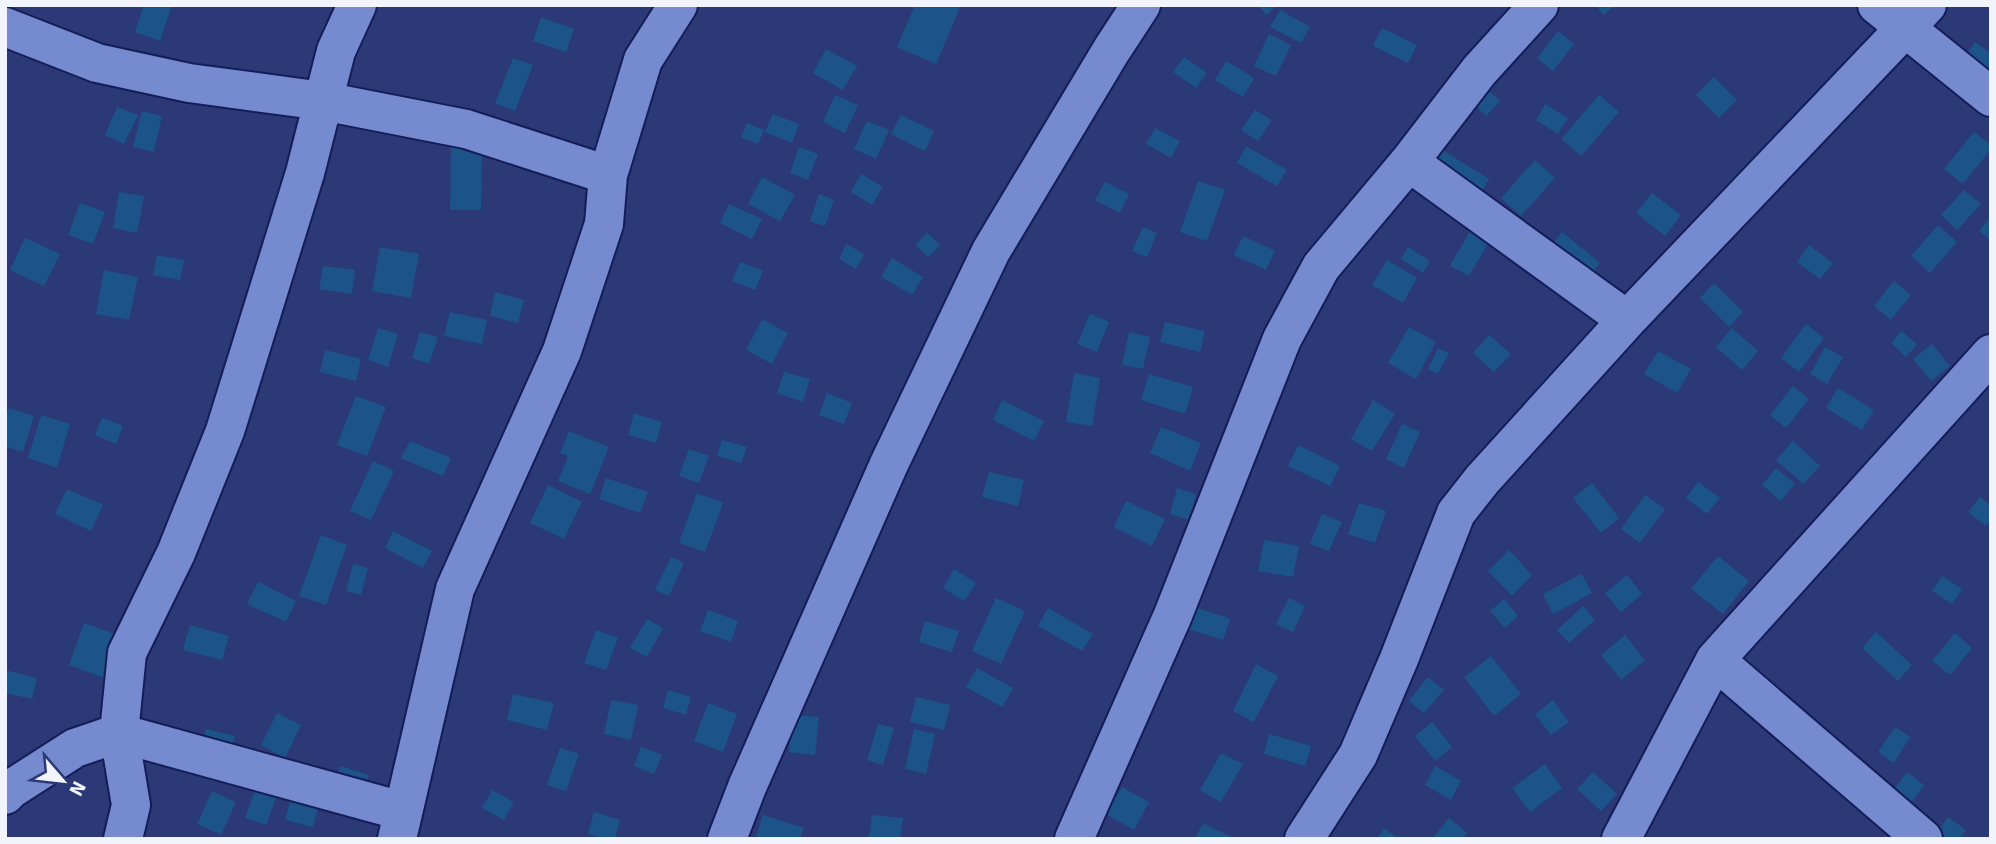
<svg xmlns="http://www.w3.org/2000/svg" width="1996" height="844" font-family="Signika,sans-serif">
	<rect width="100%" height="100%" fill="#2b3976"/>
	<path fill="#1c548a" d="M144 5H172L160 41 135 32Z
		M915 5H961L936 64 897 47Z
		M1258 5H1278L1266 15Z
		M1595 5H1615L1604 15Z
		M1280 10 1310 27 1301 43 1270 27Z
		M541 17 574 29 566 52 533 41Z
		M1382 28 1417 45 1408 63 1373 46Z
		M1558 31 1574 44 1553 71 1537 58Z
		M1269 34 1291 45 1276 76 1254 66Z
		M1975 42 1991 53V82L1961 61Z
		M826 49 857 66 843 90 813 73Z
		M1184 57 1207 73 1196 88 1173 72Z
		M513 58 533 65 515 111 495 103Z
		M1226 61 1254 78 1243 97 1215 80Z
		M1714 77 1737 100 1719 118 1696 95Z
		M1489 91 1500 101 1486 116 1475 105Z
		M835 95 858 105 845 133 823 122Z
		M1599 95 1619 112 1581 156 1561 139Z
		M1545 104 1568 118 1558 134 1536 120Z
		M117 107 138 115 124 144 105 135Z
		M1255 110 1272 120 1258 141 1241 130Z
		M142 111 162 116 154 152 133 147Z
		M773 114 799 124 792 143 765 132Z
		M901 115 934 131 925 151 891 134Z
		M867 121 889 130 876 159 854 149Z
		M747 123 764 130 758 144 741 137Z
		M1155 128 1180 141 1171 158 1146 144Z
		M1974 132 1991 145V149L1963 184 1944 169Z
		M451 146H482L481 210H450Z
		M1246 146 1287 170 1277 186 1237 163Z
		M799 147 818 154 808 180 790 173Z
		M1439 148 1489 179 1479 196 1429 164Z
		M1535 160 1555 178 1521 216 1501 198Z
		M861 174 883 187 872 205 851 192Z
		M762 177 795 195 780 221 748 204Z
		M1198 181 1225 190 1207 241 1180 232Z
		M1105 182 1129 194 1120 213 1095 200Z
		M1964 190 1981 204 1957 230 1941 215Z
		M119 192 144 196 137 233 113 228Z
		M1652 193 1681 215 1665 236 1636 213Z
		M819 194 834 200 825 226 810 221Z
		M80 203 105 212 93 244 68 235Z
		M729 204 762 219 752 239 720 223Z
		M1991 216V240L1979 231Z
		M1938 225 1957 242 1930 273 1911 256Z
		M1143 227 1157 233 1147 257 1132 251Z
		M1470 231 1489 242 1469 276 1450 266Z
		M1562 232 1600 263 1584 283 1546 253Z
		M927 233 940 245 928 257 915 245Z
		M1243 236 1275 251 1266 270 1234 255Z
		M25 238 60 254 44 286 10 270Z
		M846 244 864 254 856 269 839 259Z
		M1809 245 1833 263 1820 279 1797 262Z
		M380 247 419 254 411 298 372 291Z
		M1408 247 1430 261 1423 273 1401 259Z
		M157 255 184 260 180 280 153 275Z
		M892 258 923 277 912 295 881 277Z
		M1387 260 1417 278 1403 303 1372 285Z
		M740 262 763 271 755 290 732 281Z
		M323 266 355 270 352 294 319 289Z
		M104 270 138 277 129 320 96 314Z
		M1894 281 1911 295 1891 320 1874 306Z
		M1714 283 1743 312 1729 327 1700 298Z
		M495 292 524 300 518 323 490 316Z
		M450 312 487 320 482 344 444 336Z
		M1090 314 1109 322 1097 352 1077 344Z
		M762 319 788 333 772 364 746 350Z
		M1165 322 1205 331 1200 352 1160 342Z
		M1806 324 1824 338 1799 372 1781 358Z
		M1409 327 1436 342 1416 379 1388 363Z
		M378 328 398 334 388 367 368 360Z
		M1732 328 1758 351 1742 370 1716 347Z
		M1901 331 1917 344 1906 357 1891 343Z
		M420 332 438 337 429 364 412 358Z
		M1129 332 1150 337 1143 369 1122 365Z
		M1489 335 1511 354 1494 372 1473 353Z
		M1932 344 1950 366 1931 381 1913 359Z
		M1825 347 1843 357 1827 384 1810 374Z
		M1438 348 1449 353 1438 374 1428 369Z
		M325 350 361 359 356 381 320 372Z
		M1658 351 1691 369 1677 393 1644 374Z
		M784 372 810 379 803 402 777 393Z
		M1074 373 1100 378 1092 426 1066 422Z
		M1149 374 1193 387 1185 414 1141 400Z
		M1793 386 1809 399 1786 428 1770 415Z
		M1838 388 1874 410 1862 430 1826 408Z
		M827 393 852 403 844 424 819 415Z
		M356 396 386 407 367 456 337 445Z
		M1002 400 1044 421 1034 441 993 420Z
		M1373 400 1395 414 1372 451 1351 439Z
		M9 408 34 416 23 452 5 446V419Z
		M634 413 662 422 656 443 628 435Z
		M41 415 70 424 57 468 28 458Z
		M102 418 123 426 116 444 95 435Z
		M1402 424 1420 432 1404 468 1386 459Z
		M1161 427 1201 443 1190 471 1150 453Z
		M569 431 609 447 590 494 558 481 568 456 560 453Z
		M722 440 747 447 741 463 717 456Z
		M410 441 451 458 443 476 401 458Z
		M1793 441 1820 466 1803 484 1776 460Z
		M1298 445 1340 466 1330 486 1288 466Z
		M689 449 709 456 699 483 679 476Z
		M373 461 394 471 371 520 350 511Z
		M1776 468 1795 484 1781 501 1762 485Z
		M989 472 1024 480 1018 506 982 497Z
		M606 478 648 492 640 513 599 499Z
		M1698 482 1720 498 1707 514 1686 498Z
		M1592 483 1619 518 1601 533 1573 498Z
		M548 485 582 502 564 539 530 523Z
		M1177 488 1196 494 1189 520 1170 514Z
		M67 489 103 505 91 531 55 514Z
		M697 493 723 503 705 552 679 543Z
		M1645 495 1665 509 1640 543 1621 529Z
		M1980 497 1991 506V520L1986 526 1968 512Z
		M1126 501 1165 519 1152 546 1114 527Z
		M1359 503 1386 511 1375 543 1348 534Z
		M1322 514 1342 522 1329 551 1310 544Z
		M393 531 432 551 423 568 385 548Z
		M321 535 347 545 326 605 299 596Z
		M1264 540 1299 546 1293 577 1258 571Z
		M1509 550 1532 575 1512 596 1488 571Z
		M1718 556 1749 581 1723 614 1691 589Z
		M671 557 684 563 669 596 655 590Z
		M353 564 368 568 361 595 346 591Z
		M954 569 976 583 964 601 943 588Z
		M1582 574 1592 593 1553 614 1543 594Z
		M1627 575 1642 594 1621 612 1605 593Z
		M1942 576 1962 589 1952 604 1932 591Z
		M258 582 296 601 286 622 247 604Z
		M996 598 1025 611 1001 664 972 651Z
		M1289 598 1305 606 1293 632 1276 624Z
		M1504 599 1518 616 1505 628 1490 611Z
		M1189 605 1230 619 1223 640 1182 627Z
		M1583 606 1595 620 1569 643 1557 630Z
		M1048 608 1093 634 1082 651 1038 626Z
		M708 610 738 621 731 642 700 631Z
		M647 619 663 628 647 657 630 648Z
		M925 621 959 631 952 652 919 642Z
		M84 623 120 636 104 678 69 665Z
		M190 625 229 636 222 660 183 650Z
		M596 630 618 638 606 670 584 663Z
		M1876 632 1912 665 1898 681 1862 648Z
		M1955 633 1972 648 1950 675 1932 661Z
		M1625 635 1645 660 1621 680 1601 655Z
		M1491 656 1521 694 1494 716 1464 677Z
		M1256 664 1278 676 1254 722 1233 711Z
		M977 668 1013 688 1002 707 966 687Z
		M5 670 37 678 32 699 5 693Z
		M1428 677 1444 690 1424 713 1409 701Z
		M668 690 691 697 686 715 663 708Z
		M513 694 554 703 547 730 507 720Z
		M916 697 950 705 944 730 910 722Z
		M611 700 638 705 631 740 604 734Z
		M1553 700 1569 722 1551 735 1535 714Z
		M708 703 737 714 723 752 694 741Z
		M277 713 301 725 285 758 261 745Z
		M792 715 819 717 815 755 789 752Z
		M1432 722 1452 747 1435 761 1415 736Z
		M878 724 894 728 883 765 867 760Z
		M1895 727 1910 737 1894 763 1878 752Z
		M206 729 235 736 229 757 200 749Z
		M914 729 935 734 926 774 905 769Z
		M1269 734 1311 746 1305 766 1264 754Z
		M641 747 662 755 654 774 634 766Z
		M560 748 579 754 566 791 547 785Z
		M1221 753 1243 764 1221 802 1200 790Z
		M1545 764 1562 788 1530 812 1512 788Z
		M340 766 369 775 363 795 334 786Z
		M1435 766 1461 781 1451 800 1425 785Z
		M1593 772 1617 794 1601 811 1577 789Z
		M1907 772 1924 785 1905 811 1888 798Z
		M295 784 322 791 313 827 285 820Z
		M1122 787 1149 802 1134 830 1106 814Z
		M255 790 276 798 266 825 245 818Z
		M492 790 514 802 504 820 482 808Z
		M212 791 236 802 221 835 197 824Z
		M594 812 620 820 615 839H604L588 834Z
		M763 815 804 828 800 839H764L756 836Z
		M872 815 903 818 900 839H869Z
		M1948 817 1966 830 1959 839H1948L1938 831Z
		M1449 818 1467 833 1462 839H1432Z
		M1203 823 1235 839H1195Z
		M1384 828 1399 839H1377Z"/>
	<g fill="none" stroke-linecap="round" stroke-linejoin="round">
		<defs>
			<path id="street" d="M1877 5 1991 97
				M5 27 97 63 189 83 323 101 466 129 608 175
				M1409 162 1627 320
				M1715 660 1923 839
				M5 795 11 789 75 748 119 733 402 811
				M123 839 131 805 119 733 127 653 176 553 225 431 305 173 336 51 357 5
				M397 839 455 589 562 351 604 224 608 175 643 60 678 5
				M727 839 747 787 889 464 991 251 1111 51 1141 5
				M1074 839 1173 615 1282 339 1321 267 1409 162 1479 71 1539 5
				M1304 839 1358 755 1399 659 1456 513 1482 480 1627 320 1927 5
				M1621 839 1715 660 1991 354"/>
		</defs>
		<use href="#street" stroke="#141d58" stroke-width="42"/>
		<use href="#street" stroke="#768acf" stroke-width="38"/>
	</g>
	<rect width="1996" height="844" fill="none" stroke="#f2f4fc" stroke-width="14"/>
	<g transform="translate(63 781) rotate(118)" stroke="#2b3976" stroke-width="5" paint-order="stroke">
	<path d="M0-5L12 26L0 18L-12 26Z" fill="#f2f4fc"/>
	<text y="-10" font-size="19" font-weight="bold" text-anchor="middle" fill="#f2f4fc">N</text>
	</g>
</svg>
